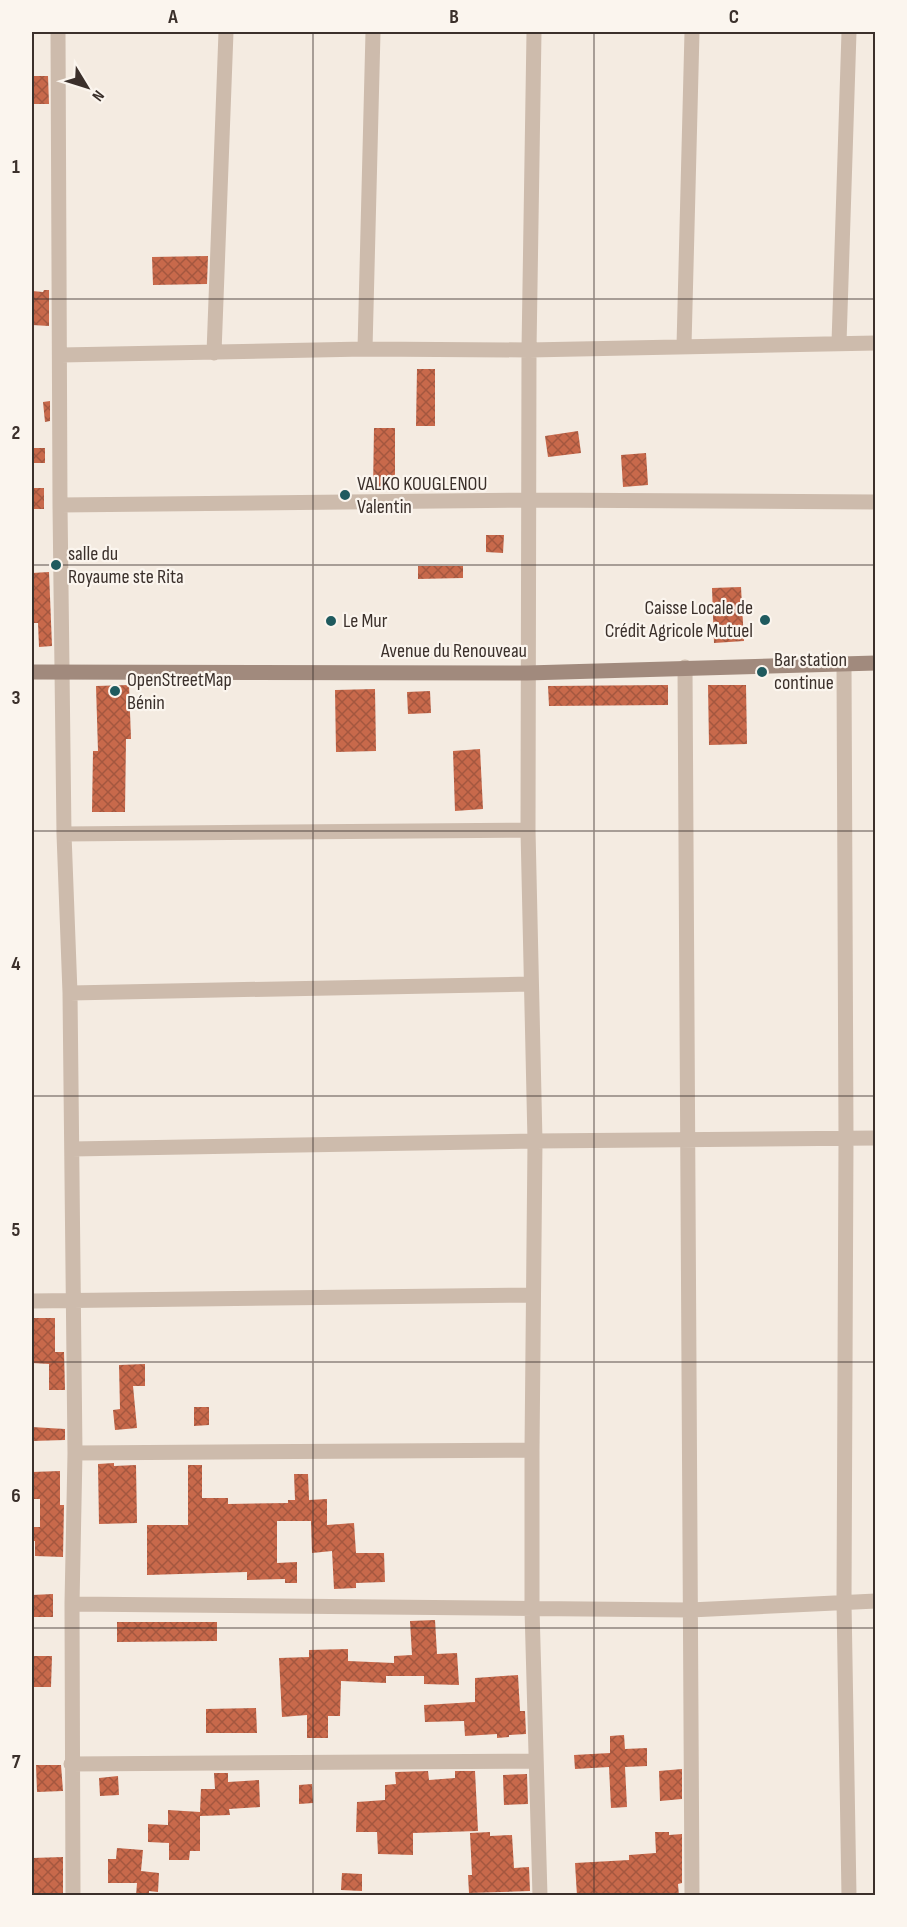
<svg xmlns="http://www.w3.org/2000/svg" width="907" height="1927" font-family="'Sofia Sans Condensed',sans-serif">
	<defs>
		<pattern id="building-cross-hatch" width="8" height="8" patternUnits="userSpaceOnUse" patternTransform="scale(1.5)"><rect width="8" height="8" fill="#c8694b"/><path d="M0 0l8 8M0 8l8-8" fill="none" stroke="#a4573f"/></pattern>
	</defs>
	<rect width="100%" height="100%" fill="#f4ebe1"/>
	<path fill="url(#building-cross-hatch)" d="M32 76H48L49 104H32Z
		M208 256 207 284 153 285 152 257Z
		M44 290H49V326L32 325V291L43 292Z
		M417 369H435V426H416Z
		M50 401V421L45 422 43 402Z
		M374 428H395V490H373Z
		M578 431 581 453 548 457 545 436Z
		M32 448H45V463H32Z
		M646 453 648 485 623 487 621 455Z
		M32 488H44V509H32Z
		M486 535H504L503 553 486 552Z
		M418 566H463V578L418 579Z
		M49 572 52 646 39 647 38 623H32V573Z
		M741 587 744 641 714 643 712 588Z
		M129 685 131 739H126L125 812H92L93 751H98L96 686Z
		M668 685V705L549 706 548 686Z
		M708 685H746L747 744 709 745Z
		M375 689 376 751 336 752 335 690Z
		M430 691 431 713 408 714 407 692Z
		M480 749 483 809 455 811 453 751Z
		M32 1318H55V1352H64L65 1390H49V1364L32 1363Z
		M145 1364V1386H133L137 1428 115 1430 113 1410 120 1409 119 1365Z
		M194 1407H209V1425L194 1426Z
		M32 1427 65 1429V1440L32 1441Z
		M114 1463V1466L136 1465 137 1523 99 1524 98 1464Z
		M188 1465H202V1498H228V1504L288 1503V1500H295L294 1474H308L309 1500 327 1499V1525L354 1523 356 1553H384L385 1582 356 1583V1588L334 1589 332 1551 312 1553 311 1521H277V1563L297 1562V1583H285V1579L247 1580V1572L147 1575V1525H188Z
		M60 1471V1505H64L63 1557 35 1556V1541H32V1527H40V1499H32V1472Z
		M53 1594V1617H32V1595Z
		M435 1620 437 1654 457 1653 459 1685 424 1684V1676H386V1683L341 1681 340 1716H328V1738H307V1715L282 1717 279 1658 309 1657V1650L348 1649V1661L394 1663V1656L412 1655 410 1621Z
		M117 1622H217V1641L117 1642Z
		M32 1656H52L51 1687H32Z
		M518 1675 520 1711H525L526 1734 509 1735V1737L497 1738V1734L465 1736 464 1721 425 1722 424 1705 475 1702V1678Z
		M256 1708 257 1733H206V1709Z
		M624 1735 625 1749 647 1748V1766L625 1767 627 1807 611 1808 609 1767 575 1769 574 1755 610 1753V1736Z
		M36 1765H61L63 1791 37 1792Z
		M682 1769V1799L660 1801 659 1771Z
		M428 1771 429 1780 455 1778V1771H475L478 1831 413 1833V1855L378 1854 377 1832H356L357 1802 385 1800V1785L396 1784 395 1772Z
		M214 1773H228V1782L259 1780 260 1807 229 1809 230 1815 200 1816V1851H190L189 1860H169V1843L148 1842V1824L168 1825V1810L200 1812 201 1789H215Z
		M527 1774 528 1804 504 1805 503 1775Z
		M118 1776 119 1795 100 1796 99 1778Z
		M312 1784 313 1803 299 1804V1785Z
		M490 1832V1836L512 1835 514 1868 529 1867 530 1891 469 1893 468 1875H472L470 1833Z
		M655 1832H669V1835L682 1834V1883L678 1884 679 1896H577L575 1863 629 1860V1855L656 1853Z
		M117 1848 143 1850 141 1871 159 1873 158 1892 149 1891V1896H136L137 1883H108V1859H116Z
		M63 1857V1893L32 1895V1858Z
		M342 1873 362 1874V1891L341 1890Z"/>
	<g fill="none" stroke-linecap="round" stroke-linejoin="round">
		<path stroke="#cdbbac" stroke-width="15" d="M58 32 60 505 64 834 70 993 75 1453 72 1604 73 1896
			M534 32 529 350 528 830 535 1141 532 1450V1609L540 1896
			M839 343 849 32
			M684 346 692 32
			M365 349 373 32
			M214 353 226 32
			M61 355 365 349 529 350 876 343
			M60 505 529 500 876 502
			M844 663 846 1138 844 1602 849 1896
			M685 667 692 1896
			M64 834 528 830
			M70 993 530 984
			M72 1149 535 1141 876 1138
			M32 1301 533 1295
			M75 1453 532 1450
			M72 1604 690 1610 876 1601
			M71 1764 536 1761"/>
		<path stroke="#a18a7d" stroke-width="15" d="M32 672 527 673 876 663"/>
	</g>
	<path fill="none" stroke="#3b302b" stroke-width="1.5" stroke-opacity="0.55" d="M313 32V1896M594 32V1896M32 299H876M32 565H876M32 831H876M32 1096H876M32 1362H876M32 1628H876"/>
	<g fill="#1f5a5e" stroke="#fbf5ee" stroke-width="2">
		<circle cx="345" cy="495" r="6"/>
		<circle cx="56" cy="565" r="6"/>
		<circle cx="765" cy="620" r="6"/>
		<circle cx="331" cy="621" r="6"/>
		<circle cx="762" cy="672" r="6"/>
		<circle cx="115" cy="691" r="6"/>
	</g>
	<g text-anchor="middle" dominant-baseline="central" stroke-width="4.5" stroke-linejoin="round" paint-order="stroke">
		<g font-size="20" fill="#3b302b" stroke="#fbf5ee" text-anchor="start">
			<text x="357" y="484">VALKO KOUGLENOU<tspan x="357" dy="23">Valentin</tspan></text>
			<text x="68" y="554">salle du<tspan x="68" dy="23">Royaume ste Rita</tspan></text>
			<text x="753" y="608" text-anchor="end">Caisse Locale de<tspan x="753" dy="23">Crédit Agricole Mutuel</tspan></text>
			<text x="343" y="621">Le Mur</text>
			<text x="774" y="660">Bar station<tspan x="774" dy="23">continue</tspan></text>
			<text x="127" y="680">OpenStreetMap<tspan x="127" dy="23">Bénin</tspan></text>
		</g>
		<g font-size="20" fill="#3b302b" stroke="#fbf5ee">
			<text x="454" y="651">Avenue du Renouveau</text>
		</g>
	</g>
	<rect width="907" height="1927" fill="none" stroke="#fbf5ee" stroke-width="66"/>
	<g transform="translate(87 87) rotate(128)" stroke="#fbf5ee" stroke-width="4.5" paint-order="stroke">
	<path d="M0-4.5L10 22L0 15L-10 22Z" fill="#3b302b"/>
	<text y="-9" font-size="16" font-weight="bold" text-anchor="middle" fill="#3b302b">N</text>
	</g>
	<rect x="33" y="33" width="841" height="1861" fill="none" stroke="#3b302b" stroke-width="2"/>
	<g font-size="20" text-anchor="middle" font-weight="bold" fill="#3b302b">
		<text x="173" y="23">A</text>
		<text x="454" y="23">B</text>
		<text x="734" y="23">C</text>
		<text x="16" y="173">1</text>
		<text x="16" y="439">2</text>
		<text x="16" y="704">3</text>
		<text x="16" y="970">4</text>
		<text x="16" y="1236">5</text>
		<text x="16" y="1502">6</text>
		<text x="16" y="1768">7</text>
	</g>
</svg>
